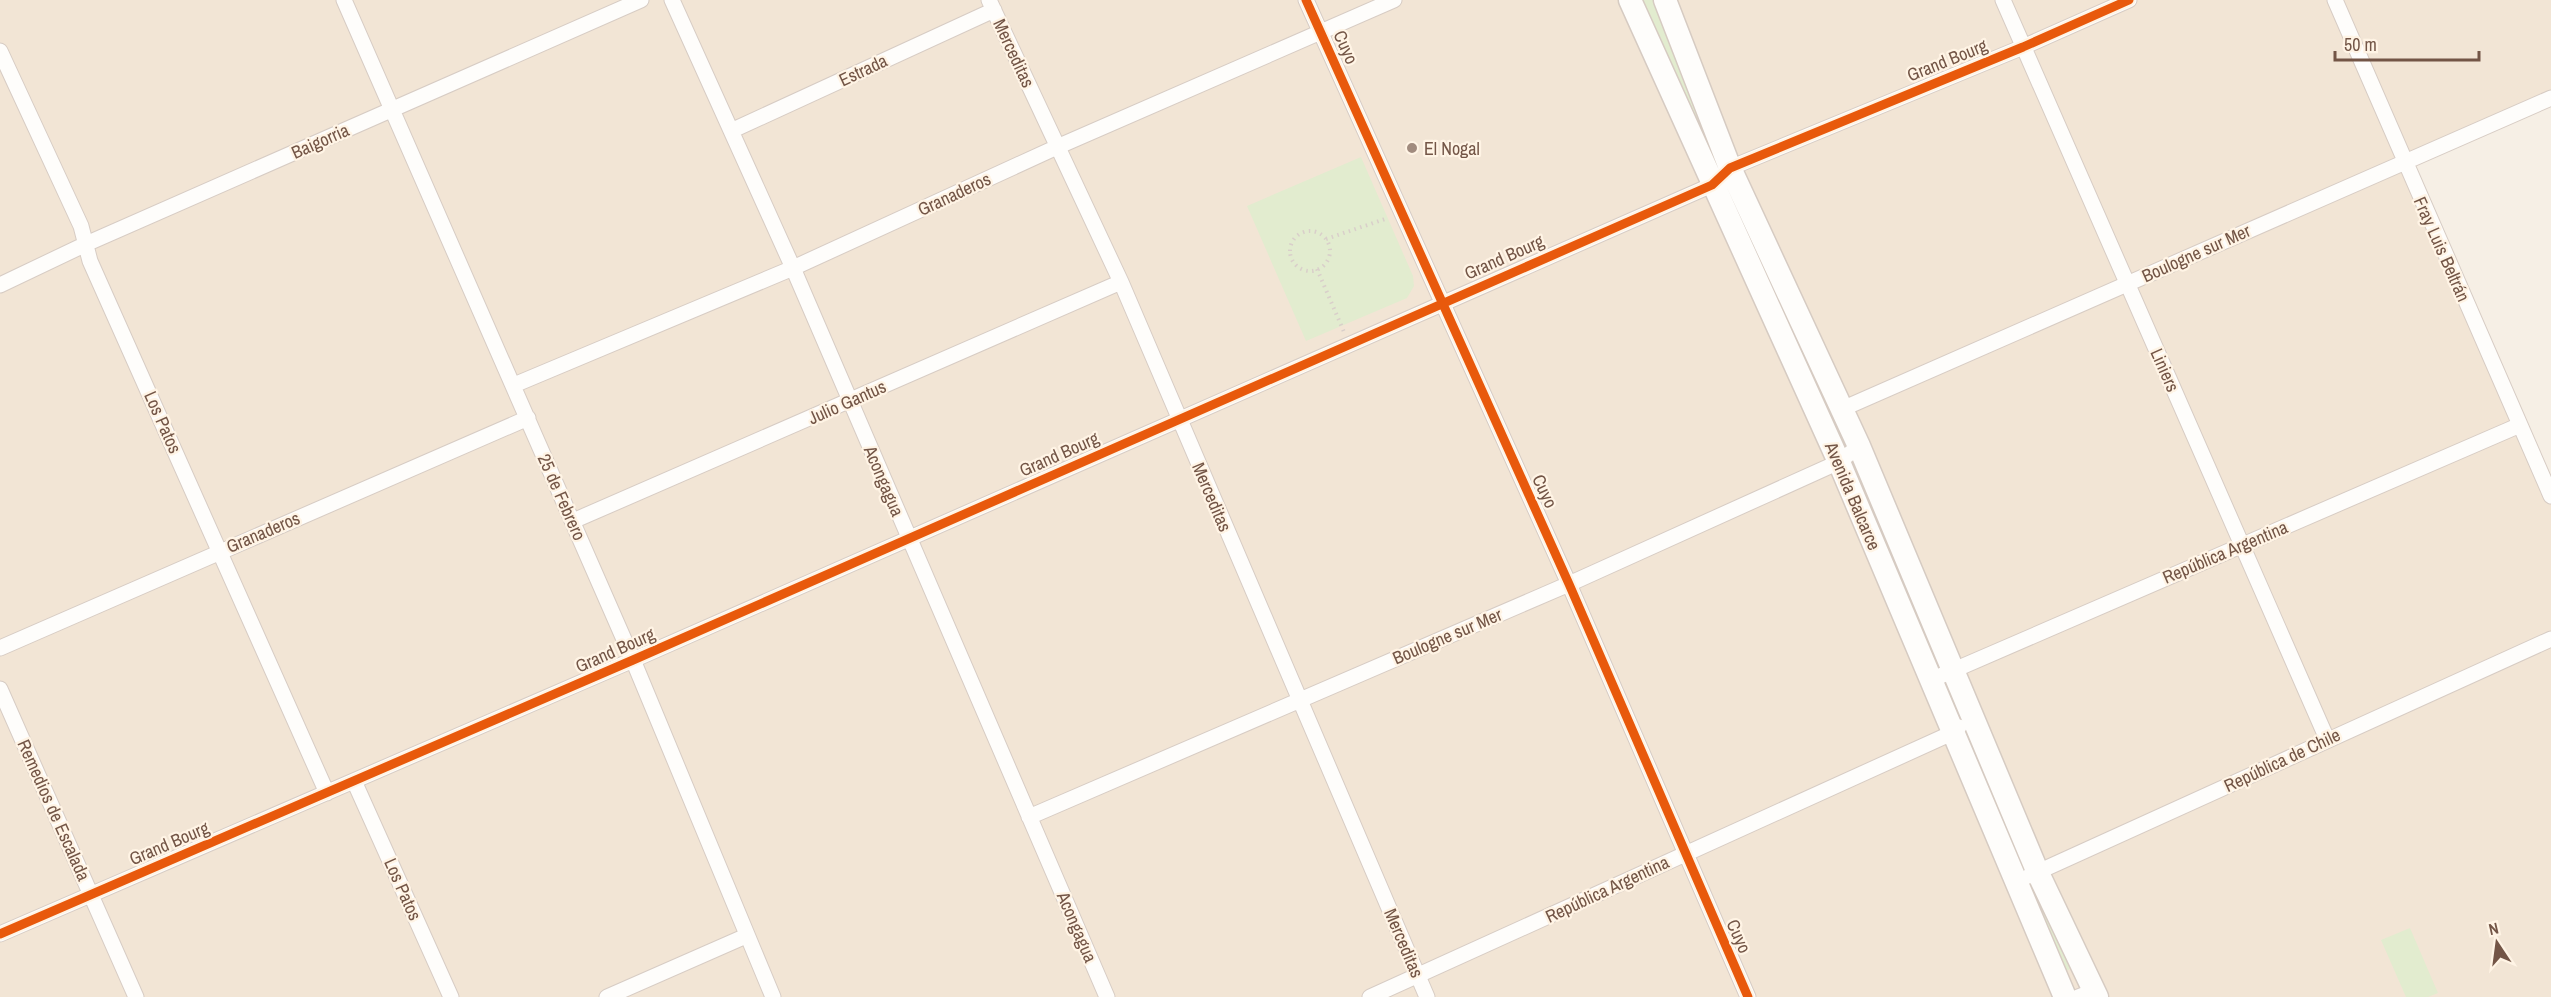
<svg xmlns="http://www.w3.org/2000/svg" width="2551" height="997" font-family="'Archivo Narrow',sans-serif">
	<rect width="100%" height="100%" fill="#f6efe5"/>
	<path fill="#f2e5d5" d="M0 0H2551V98L2404 163 2551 496V997H0Z"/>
	<path fill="#e2eccf" d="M1642 0H1659L1717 135 1703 141Z
		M1361 157 1413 276 1414 286 1407 298 1306 341 1247 206Z
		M1861 468 1939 651 1933 654 1855 470Z
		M1970 729 2024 857 2018 860 1964 732Z
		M2042 900 2072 968 2066 971 2035 902Z
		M2410 928 2438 993 2428 997H2406L2381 940Z"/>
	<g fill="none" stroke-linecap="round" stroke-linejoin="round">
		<defs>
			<path id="street" d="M344 0 633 660 773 997
				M672 0 793 268 1107 997
				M989 0 1121 282 1427 997
				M1306 0 1569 584 1748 997
				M2003 0 2327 739
				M2335 0 2551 496
				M0 51 81 226 90 261 327 793
				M733 130 994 10
				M0 285 86 244 641 0
				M514 385 793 268 1057 147 1394 0
				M1842 409 2551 98
				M573 521 1121 282
				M0 648 528 418
				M1931 680 2520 425
				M0 689 136 997
				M354 781 451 997
				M1029 817 1569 584 1839 462 1859 446
				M2029 876 2551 639
				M0 934 633 660 1712 185 1730 168 2023 47 2129 0
				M607 997 746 936
				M1370 997 1952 733 1959 727
				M2078 997 2094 991"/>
			<path id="secondary" d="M1630 0 1839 462 2065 997
				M1665 0 1730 168 1859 446 2038 873 2097 997"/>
		</defs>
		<use href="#street" stroke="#d7ccc4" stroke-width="17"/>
		<use href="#secondary" stroke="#d6cbc2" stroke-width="25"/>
		<path stroke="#d9cfca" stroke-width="4" stroke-dasharray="1.5 4.5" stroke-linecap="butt" d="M1290 251a20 20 0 1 1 40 0a20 20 0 1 1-40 0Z
			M1326 239 1388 218
			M1317 269 1344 332"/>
		<use href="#street" stroke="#fefdfb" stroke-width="15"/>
		<use href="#secondary" stroke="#fefdfb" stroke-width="22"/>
		<defs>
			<path id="cycleway" d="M1306 0 1569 584 1748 997
				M0 934 633 660 1712 185 1730 168 2023 47 2129 0"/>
		</defs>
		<use href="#cycleway" stroke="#fff4e5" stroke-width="13"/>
		<use href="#cycleway" stroke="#e8590c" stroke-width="9"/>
	</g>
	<circle fill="#a18b7e" stroke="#fff4e5" stroke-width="2" cx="1412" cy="148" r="6"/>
	<g text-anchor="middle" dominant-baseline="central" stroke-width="4.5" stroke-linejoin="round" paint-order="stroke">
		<g font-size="18" fill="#735546" stroke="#fff4e5">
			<text transform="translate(1346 47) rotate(66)">Cuyo</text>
			<text transform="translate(1014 53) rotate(65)">Merceditas</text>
			<text transform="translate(1947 60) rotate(-22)">Grand Bourg</text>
			<text transform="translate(863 70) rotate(-25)">Estrada</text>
			<text transform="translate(320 141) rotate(-24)">Baigorria</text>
			<text transform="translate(954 194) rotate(-25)">Granaderos</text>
			<text transform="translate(2442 249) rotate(66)">Fray Luis Beltrán</text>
			<text transform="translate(2196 253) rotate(-24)">Boulogne sur Mer</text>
			<text transform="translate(1504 257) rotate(-24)">Grand Bourg</text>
			<text transform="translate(2165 370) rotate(66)">Liniers</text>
			<text transform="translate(847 402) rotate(-24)">Julio Gantus</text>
			<text transform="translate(163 422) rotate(66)">Los Patos</text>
			<text transform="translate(1059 454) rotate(-24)">Grand Bourg</text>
			<text transform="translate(884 481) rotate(67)">Acongagua</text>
			<text transform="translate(1545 491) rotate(65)">Cuyo</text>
			<text transform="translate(1853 496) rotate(67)">Avenida Balcarce</text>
			<text transform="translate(562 497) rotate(66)">25 de Febrero</text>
			<text transform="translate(1212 497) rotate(67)">Merceditas</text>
			<text transform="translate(263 532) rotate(-23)">Granaderos</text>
			<text transform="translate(2225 552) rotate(-23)">República Argentina</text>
			<text transform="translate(1447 636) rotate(-23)">Boulogne sur Mer</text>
			<text transform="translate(615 650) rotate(-24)">Grand Bourg</text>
			<text transform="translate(2282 760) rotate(-25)">República de Chile</text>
			<text transform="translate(54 810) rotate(66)">Remedios de Escalada</text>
			<text transform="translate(169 843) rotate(-23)">Grand Bourg</text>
			<text transform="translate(403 889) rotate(66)">Los Patos</text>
			<text transform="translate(1607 889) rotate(-25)">República Argentina</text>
			<text transform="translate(1077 927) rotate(67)">Acongagua</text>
			<text transform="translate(1739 936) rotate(66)">Cuyo</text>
			<text transform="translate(1404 943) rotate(67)">Merceditas</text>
		</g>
		<g font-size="18" fill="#735546" stroke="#fff4e5" text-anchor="start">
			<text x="1424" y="148">El Nogal</text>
		</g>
	</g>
	<g transform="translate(2497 943) rotate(347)" stroke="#fff4e5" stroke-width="4.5" paint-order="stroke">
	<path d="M0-4.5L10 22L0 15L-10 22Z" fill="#735546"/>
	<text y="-9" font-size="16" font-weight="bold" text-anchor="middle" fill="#735546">N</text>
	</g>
	<path d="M2335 51v9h144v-9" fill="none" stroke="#735546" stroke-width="3"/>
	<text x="2344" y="51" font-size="18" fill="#735546" stroke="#fff4e5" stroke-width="4.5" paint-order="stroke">50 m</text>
</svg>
